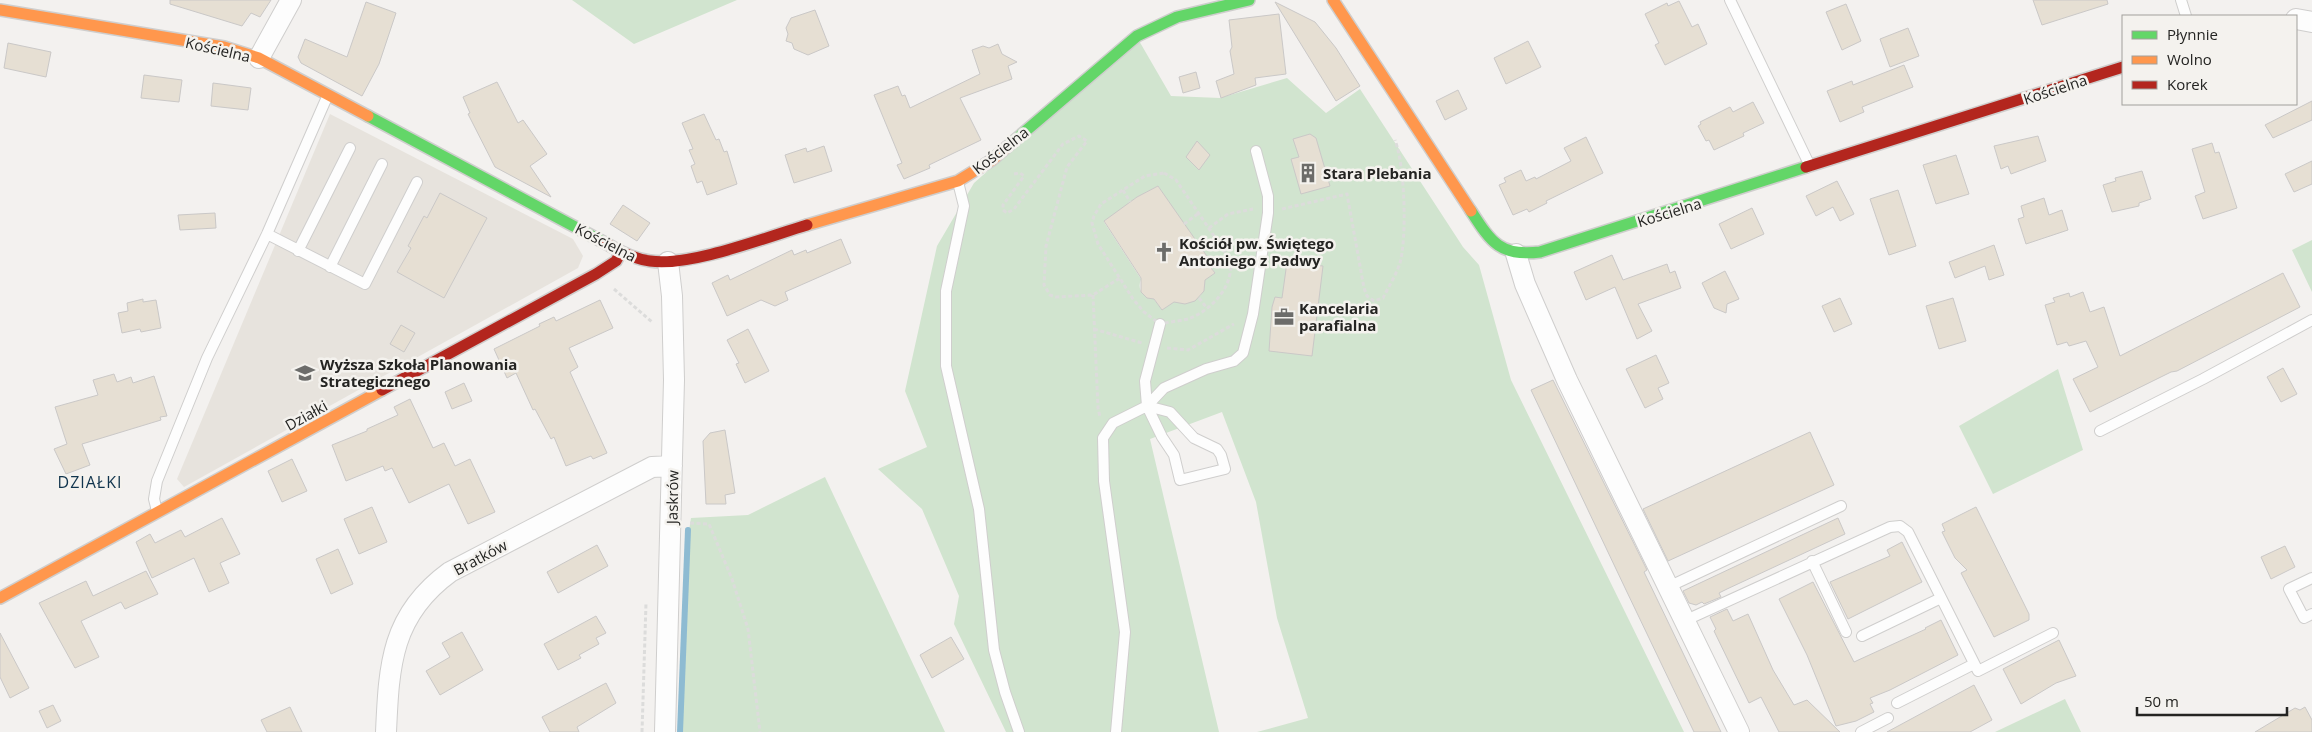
<svg xmlns="http://www.w3.org/2000/svg" width="2312" height="732" font-family="'Open Sans',sans-serif">
	<rect width="100%" height="100%" fill="#f3f1ef"/>
	<path fill="#e7e3dd" d="M330 114 573 239 583 256 578 268 184 487 177 479Z"/>
	<path fill="#d1e4cf" fill-rule="evenodd" d="M572 0H737L634 44Z
		M1138 39 1171 96 1220 98 1287 78 1326 113 1360 89 1463 247 1479 265 1511 380 1684 732H1257L1308 718 1277 618 1256 502 1222 412 1150 439 1219 732H1006L954 624 959 596 922 509 878 469 927 447 905 391 937 246 974 183ZM1158 186 1215 273 1204 280C1206 299 1191 305 1175 301L1162 310 1153 298C1142 297 1137 289 1141 279L1104 222 1137 197Z
		M2312 240V292L2292 250Z
		M2058 369 2083 450 1993 494 1959 426Z
		M825 477 945 732H679L689 531 691 518 748 515Z
		M2065 699 2081 732H1995Z"/>
	<g fill="none" stroke-linecap="round" stroke-linejoin="round">
		<path stroke="#8ebbd2" stroke-width="6" d="M680 732 688 530"/>
	</g>
	<path fill="#e6dfd3" stroke="#cac8c7" d="M170 0H271L260 17 251 13 242 26 170 4Z
		M2033 0H2107L2108 4 2042 25Z
		M1679 1 1692 27 1698 24 1707 44 1665 65 1655 45 1659 43 1645 14 1667 3 1668 6Z
		M366 2 396 13 379 64 362 96 301 63 298 57 305 39 347 57Z
		M1275 2 1315 22 1336 48 1360 86 1336 101Z
		M1846 4 1861 41 1842 50 1826 12Z
		M815 10 829 46 808 55 794 49 792 43 786 41 788 34 786 28 791 18Z
		M1279 14 1286 74 1255 78 1256 85 1221 98 1216 81 1234 74 1230 51 1232 47 1229 20Z
		M1908 28 1919 56 1890 67 1880 39Z
		M1528 41 1541 67 1506 84 1494 58Z
		M8 43 51 52 46 77 4 68Z
		M998 44 1002 54 1017 62 1008 66 1012 79 960 98 981 140 929 165 930 168 904 179 897 165 902 163 874 95 898 86 902 96 905 95 910 108 980 74 972 50 983 46 989 48Z
		M1904 65 1913 87 1862 107 1864 112 1840 122 1827 91 1852 81 1853 85Z
		M1196 72 1200 88 1183 93 1179 77Z
		M144 75 182 80 179 102 141 98Z
		M497 82 518 123 523 120 547 154 530 166 551 197 495 167 468 114 470 113 463 97Z
		M213 83 251 88 248 110 211 106Z
		M1458 90 1467 109 1445 120 1436 101Z
		M2312 101V120L2273 138 2265 125Z
		M1753 102 1764 123 1743 133 1744 136 1714 150 1709 140 1706 141 1698 126 1701 124 1700 122 1730 107 1733 112Z
		M704 114 716 140 719 139 724 152 727 151 737 184 707 195 702 181 697 183 691 166 695 164 689 150 693 149 682 123Z
		M1310 134 1316 138 1330 186 1301 194 1291 159 1299 157 1293 139Z
		M2038 136 2046 161 2011 174 2008 166 2001 169 1994 146Z
		M1586 137 1603 173 1546 201 1547 203 1529 212 1527 209 1513 215 1499 185 1506 182 1504 178 1521 170 1526 181 1535 177 1536 179 1571 161 1564 148Z
		M1197 141 1210 155 1199 170 1186 157Z
		M2212 143 2215 153 2219 152 2237 208 2203 219 2195 196 2205 192 2192 149Z
		M824 146 832 171 794 183 785 155 806 148 807 152Z
		M1956 155 1969 194 1936 204 1923 165Z
		M2312 161V184L2294 192 2285 174Z
		M2142 171 2151 199 2139 203V206L2112 212 2103 185 2116 181 2115 178Z
		M1837 181 1854 214 1840 221 1833 207 1816 216 1806 196Z
		M1158 186 1211 262 1208 264 1215 273 1205 280 1204 291 1195 301 1185 304 1174 302 1162 310 1154 299 1147 298 1141 292V278L1104 221 1137 197Z
		M1898 190 1916 246 1889 255 1870 199Z
		M440 193 487 218 444 298 397 272 411 248 408 246 424 216 427 218Z
		M2044 198 2049 215 2062 210 2068 230 2026 244 2018 219 2024 217 2021 206Z
		M623 205 650 223 637 241 610 224Z
		M1752 208 1764 234 1731 249 1719 224Z
		M215 213 216 228 180 230 178 215Z
		M841 239 851 263 785 292 788 300 775 306 761 300 727 316 712 283 728 275 730 280 792 250 794 255 806 250 807 253Z
		M1994 245 2004 275 1989 280 1985 266 1955 278 1949 262Z
		M1612 255 1623 280 1667 264 1670 273 1675 271 1681 288 1638 304 1652 331 1637 339 1615 287 1586 300 1574 272Z
		M1287 262 1323 266 1312 356 1269 351 1272 307 1275 297 1282 298Z
		M1725 271 1739 299 1727 304 1726 313 1714 308 1702 283Z
		M2283 273 2300 307 2177 371 2171 372 2090 412 2073 379 2098 367 2086 341 2069 346 2067 342 2057 345 2045 305 2055 302 2053 298 2069 293 2070 297 2083 292 2090 312 2104 307 2120 356Z
		M1840 298 1852 324 1834 332 1822 306Z
		M1953 298 1966 341 1939 349 1926 306Z
		M143 299V302L156 300 161 328 141 332 140 329 122 333 118 313 128 311 127 303Z
		M600 300 613 328 569 348 578 367 570 372 607 453 593 459 591 456 566 466 554 437 551 439 535 409 533 410 516 373 507 378 494 349 540 326 539 324 554 317 556 321Z
		M401 325 415 333 404 352 390 344Z
		M748 329 769 371 745 383 736 364 739 363 727 340Z
		M1656 355 1669 383 1658 388 1663 399 1645 408 1626 369Z
		M2283 368 2297 394 2281 402 2267 377Z
		M114 374 117 382 131 377 133 383 154 376 167 416 160 417 161 420 82 444 90 465 66 474 54 449 67 444 55 407 98 395 93 380Z
		M1553 380 1647 570 1644 572 1721 732H1694L1626 590 1531 390Z
		M464 383 472 401 452 409 445 392Z
		M410 399 433 448 444 443 455 466 470 459 495 512 468 524 449 484 409 503 392 468 385 471 383 466 346 481 332 445 367 431V429L398 415 394 407Z
		M725 430 735 493 725 495 726 504H706L703 441 710 433Z
		M1810 432 1834 485 1668 561 1643 509Z
		M292 459 307 491 282 502 268 471Z
		M372 507 387 542 359 554 344 519Z
		M1976 507 2029 614V620L1994 637 1961 573 1967 570 1955 558 1942 532 1945 531 1942 524Z
		M222 518 240 554 220 563 229 583 209 592 194 558 152 578 136 542 150 534 155 543 181 530 185 537Z
		M1838 518 1845 534 1727 589 1719 593 1721 597 1704 604 1702 602 1696 605 1689 603 1683 591Z
		M1902 542 1922 582 1848 619 1830 582 1890 556 1887 550Z
		M597 545 608 566 558 593 547 572Z
		M2285 546 2295 567 2271 579 2261 557Z
		M338 549 353 584 331 594 316 559Z
		M146 571 158 594 125 609 121 602 81 621 99 657 75 668 39 603 86 581 93 596Z
		M1813 582 1854 662 1926 629 1925 628 1941 620 1958 655 1890 690 1870 698 1873 703 1870 704 1874 712 1856 721 1836 726 1807 655 1779 599Z
		M1727 609 1733 621 1748 614 1773 670 1794 705 1807 700 1840 732H1779L1761 697 1749 703 1714 631 1716 629 1710 617Z
		M596 616 606 633 596 638 599 644 579 655 581 658 558 670 544 644Z
		M462 632 483 670 440 695 426 671 450 657 442 643Z
		M0 633 29 688 10 698 0 677Z
		M951 637 964 659 932 678 920 655Z
		M2059 640 2076 676 2056 683 2021 704 2003 669Z
		M606 683 616 703 577 727 579 732H550L542 717Z
		M1974 685 1992 720 1970 732H1887Z
		M53 705 61 721 47 728 39 711Z
		M290 707 302 732H267L261 720Z
		M2305 707 2312 720V732H2255L2295 708 2300 710Z"/>
	<g fill="none" stroke-linecap="round" stroke-linejoin="round">
		<defs>
			<path id="lane" d="M1730 0 1810 166
				M2181 0 2186 16
				M958 182 964 206 946 291V366L979 509 994 650 1005 692 1019 732
				M267 234 365 284 417 182
				M298 251 350 148
				M330 267 382 164
				M1147 406 1170 412 1194 438 1217 449 1221 455 1225 469 1180 480 1174 455 1162 437 1147 406 1145 381 1160 324
				M2100 431 2203 379 2312 320
				M157 511 154 499 157 481 207 358 267 234 327 97
				M1812 561 1846 632
				M2312 578 2289 589 2304 618 2312 614
				M1668 587 1841 506
				M1684 621 1890 527 1900 526 1908 532 1978 671 2053 633
				M1862 636 1941 598
				M1897 703 1974 664
				M1116 732 1125 632 1104 481 1103 438 1113 423 1147 406 1164 388 1206 369 1234 361 1243 353 1253 314 1268 213V196L1256 151
				M1861 732 1888 718"/>
			<path id="street" d="M2296 19 2312 22
				M259 58 291 0
				M1516 254 1525 284 1567 380 1739 732
				M386 732C389 665 391 615 450 572L652 467 672 466
				M665 732 674 380 672 296 668 262"/>
			<path id="fast" d="M368 116 607 244
				M1007 147 1137 36 1177 17 1249 0
				M1471 211C1491 242 1500 257 1540 252L1806 167"/>
			<path id="slow" d="M1333 0 1471 211
				M0 10 224 47 259 58 368 116
				M807 225 958 181 992 160 1007 147
				M0 598 382 390"/>
			<path id="jam" d="M1806 167 2123 67
				M607 244C620 252 634 259 650 261 690 267 767 237 807 225
				M382 390 596 274 616 261 621 252"/>
		</defs>
		<use href="#lane" stroke="#cfcecd" stroke-width="12"/>
		<use href="#street" stroke="#cfcecd" stroke-width="22"/>
		<use href="#fast" stroke="#cfcecd" stroke-width="14"/>
		<use href="#slow" stroke="#cfcecd" stroke-width="14"/>
		<use href="#jam" stroke="#cfcecd" stroke-width="14"/>
		<path stroke="#dcdcdb" stroke-width="3" stroke-dasharray="4 2.5" stroke-linecap="butt" d="M1164 173 1176 180 1229 258C1237 284 1211 311 1188 319 1179 321 1169 322 1160 324L1144 312 1133 299 1098 244 1092 223 1094 216 1101 204 1145 176Z
			M1014 174 1020 173 1024 176 1003 205V210L1007 213 1014 209 1063 144 1079 136 1087 141 1067 167 1046 246 1044 285 1050 295 1056 297 1093 295 1120 278
			M1123 190 1130 202
			M1282 209 1347 194 1364 288 1367 296 1374 301 1383 298C1388 288 1396 275 1400 263 1407 237 1405 166 1395 140
			M1184 224 1199 213
			M1209 228 1228 214 1253 209
			M614 289 652 322
			M1093 295 1098 408 1100 417
			M1199 298 1206 307
			M1094 329 1142 343
			M1167 348 1188 350 1234 324
			M690 523 709 524 732 579 748 629 760 732
			M642 732 646 603"/>
		<use href="#lane" stroke="#fdfdfd" stroke-width="10"/>
		<use href="#street" stroke="#fdfdfd" stroke-width="20"/>
		<use href="#fast" stroke="#63d668" stroke-width="11"/>
		<use href="#slow" stroke="#ff974d" stroke-width="11"/>
		<use href="#jam" stroke="#b3261e" stroke-width="11"/>
	</g>
	<defs>
		<symbol id="building-bare" viewBox="-9 -9 18 18"><path d="M-4-6H4V6H1V3H-1V6H-4ZM-2.5-4.3h1.7v1.8h-1.7ZM.8-4.3h1.7v1.8H.8ZM-2.5-1h1.7V.8h-1.7ZM.8-1h1.7V.8H.8Z" fill="#6c6c6a" stroke="#f4f2ee" stroke-width="2.5" paint-order="stroke"/></symbol>
		<symbol id="church-bare" viewBox="-9 -9 18 18"><path d="M-1.2-6h2.4v3.5h3.3v2.4h-3.3V6h-2.4V-.1h-3.3v-2.4h3.3Z" fill="#6c6c6a" stroke="#f4f2ee" stroke-width="2.5" paint-order="stroke"/></symbol>
		<symbol id="office-bare" viewBox="-9 -9 18 18"><path d="M-6-3h4V-5.5h4V-3h4V5H-6ZM-1-4.5V-3h2v-1.5ZM-6 0V1H6V0Z" fill="#6c6c6a" stroke="#f4f2ee" stroke-width="2.5" paint-order="stroke"/></symbol>
		<symbol id="university-bare" viewBox="-9 -9 18 18"><path d="M0-5L7-2L0 1L-7-2ZM-4 1L0 2.5L4 1V4Q0 6-4 4Z" fill="#6c6c6a" stroke="#f4f2ee" stroke-width="2.5" paint-order="stroke"/></symbol>
	</defs>
	<g fill-rule="evenodd">
		<use href="#building-bare" x="1294" y="159" width="28" height="28"/>
		<use href="#church-bare" x="1150" y="238" width="28" height="28"/>
		<use href="#office-bare" x="1270" y="303" width="28" height="28"/>
		<use href="#university-bare" x="291" y="359" width="28" height="28"/>
	</g>
	<g text-anchor="middle" dominant-baseline="central" stroke-width="5" stroke-linejoin="round" paint-order="stroke">
		<g font-size="15" fill="#242422" stroke="#f4f2ee">
			<text transform="translate(218 49) rotate(13)">Kościelna</text>
			<text transform="translate(2055 89) rotate(-18)">Kościelna</text>
			<text transform="translate(1000 150) rotate(-38)">Kościelna</text>
			<text transform="translate(1669 212) rotate(-17)">Kościelna</text>
			<text transform="translate(606 242) rotate(27)">Kościelna</text>
			<text transform="translate(306 415) rotate(-29)">Działki</text>
			<text transform="translate(672 497) rotate(-89)">Jaskrów</text>
			<text transform="translate(480 557) rotate(-28)">Bratków</text>
		</g>
		<g font-size="15" font-weight="bold" fill="#242422" stroke="#f4f2ee" text-anchor="start">
			<text x="1323" y="173">Stara Plebania</text>
			<text x="1179" y="243">Kościół pw. Świętego<tspan x="1179" dy="17">Antoniego z Padwy</tspan></text>
			<text x="1299" y="308">Kancelaria<tspan x="1299" dy="17">parafialna</tspan></text>
			<text x="320" y="364">Wyższa Szkoła Planowania<tspan x="320" dy="17">Strategicznego</tspan></text>
		</g>
		<g font-size="16" letter-spacing="1" fill="#10344d" stroke="#f4f2ee">
			<text x="90" y="482">DZIAŁKI</text>
		</g>
	</g>
	<rect x="2122" y="15" width="175" height="90" fill="#f4f2ee" stroke="#a1a09c"/>
	<rect x="2132" y="31" width="25" height="8" fill="#63d668" stroke="#a1a09c"/>
	<text x="2167" y="40" font-size="15" fill="#242422">Płynnie</text>
	<rect x="2132" y="56" width="25" height="8" fill="#ff974d" stroke="#a1a09c"/>
	<text x="2167" y="65" font-size="15" fill="#242422">Wolno</text>
	<rect x="2132" y="81" width="25" height="8" fill="#b3261e" stroke="#a1a09c"/>
	<text x="2167" y="90" font-size="15" fill="#242422">Korek</text>
	<path d="M2137 707v8h150v-8" fill="none" stroke="#242422" stroke-width="2.5"/>
	<text x="2144" y="707" font-size="15" fill="#242422" stroke="#f4f2ee" stroke-width="4" paint-order="stroke">50 m</text>
</svg>
